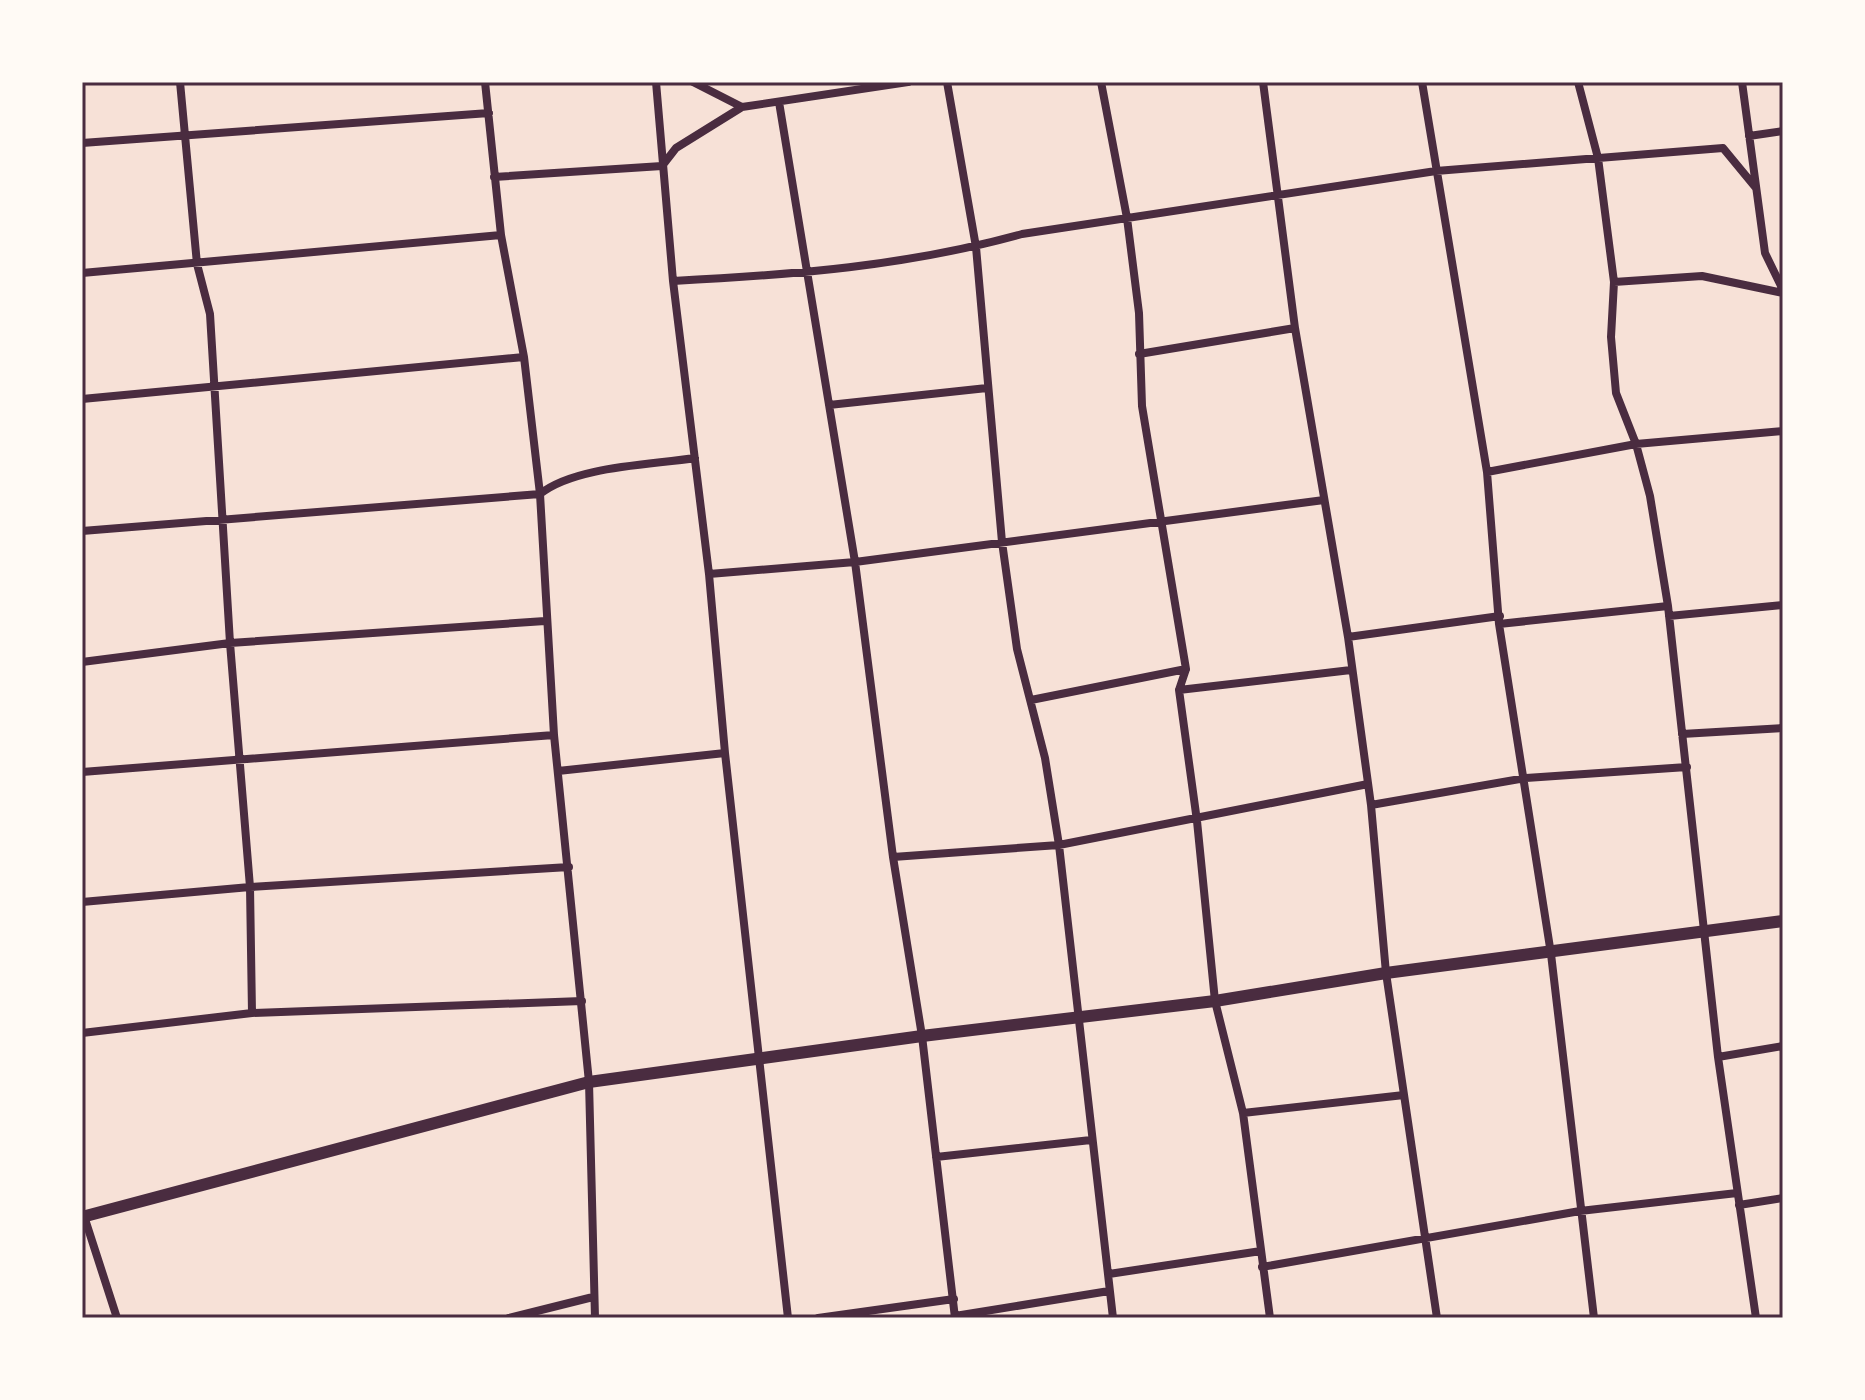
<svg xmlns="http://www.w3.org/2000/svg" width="1865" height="1400" font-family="'IBM Plex Sans',sans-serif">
	<rect width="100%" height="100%" fill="#f7e1d7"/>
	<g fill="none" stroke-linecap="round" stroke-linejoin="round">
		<path stroke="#4a2c40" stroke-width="8" d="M180 82 197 264 210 314 230 643 250 887 252 1013
			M485 82 501 235 524 357 540 494 554 735 589 1082 595 1318
			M656 82 673 281 709 574 725 753 788 1318
			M693 82 742 107
			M947 82 976 247 1002 542 1017 649 1045 758 1059 845 1113 1318
			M1101 82 1127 218 1139 313 1142 406 1186 669 1179 690 1197 821 1215 1001 1243 1113 1270 1318
			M1263 82 1295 328 1348 637 1371 805 1386 973 1437 1318
			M1422 82 1487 472 1499 624 1551 954 1594 1318
			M1578 82 1598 158 1614 282 1611 337 1616 393 1636 444 1650 496 1668 606 1718 1057 1756 1318
			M1742 82 1765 253 1783 290
			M779 102 855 562 893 857 922 1036 955 1318
			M1749 136 1783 131
			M82 143 489 113
			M494 177 662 166 676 148 742 107 908 82
			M82 273 501 235
			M673 281C792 275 907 266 1022 234L1436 171 1723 148 1756 188
			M1614 282 1702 276 1783 293
			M1139 354 1295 328
			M82 399 524 357
			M829 405 987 388
			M1487 472 1636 444 1783 431
			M82 531 540 494C575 466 651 465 695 458
			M709 574 855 562 1324 500
			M1669 616 1783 605
			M1499 624 1668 606
			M1348 637 1500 616
			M82 662 230 643 545 621
			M1179 690 1351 670
			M1031 700 1186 669
			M1682 734 1783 728
			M558 771 725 753
			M82 772 554 735
			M1371 805 1526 778 1687 767
			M893 857 1059 845 1368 784
			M82 902 250 887 569 867
			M82 1033 252 1013 582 1001
			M1718 1057 1783 1046
			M1243 1113 1404 1095
			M936 1157 1091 1140
			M1739 1205 1783 1198
			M84 1216 117 1318
			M1262 1267 1580 1211 1737 1193
			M1109 1274 1261 1251
			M955 1316 1109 1291
			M509 1318 593 1297
			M818 1318 954 1299"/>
		<path stroke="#4a2c40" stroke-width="12" d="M82 1217 589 1082 922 1036 1215 1001 1386 973 1783 921"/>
	</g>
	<rect width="1865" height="1400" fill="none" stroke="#fffaf5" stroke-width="168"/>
	<rect x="84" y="84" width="1697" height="1232" fill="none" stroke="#4a2c40" stroke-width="3"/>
</svg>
